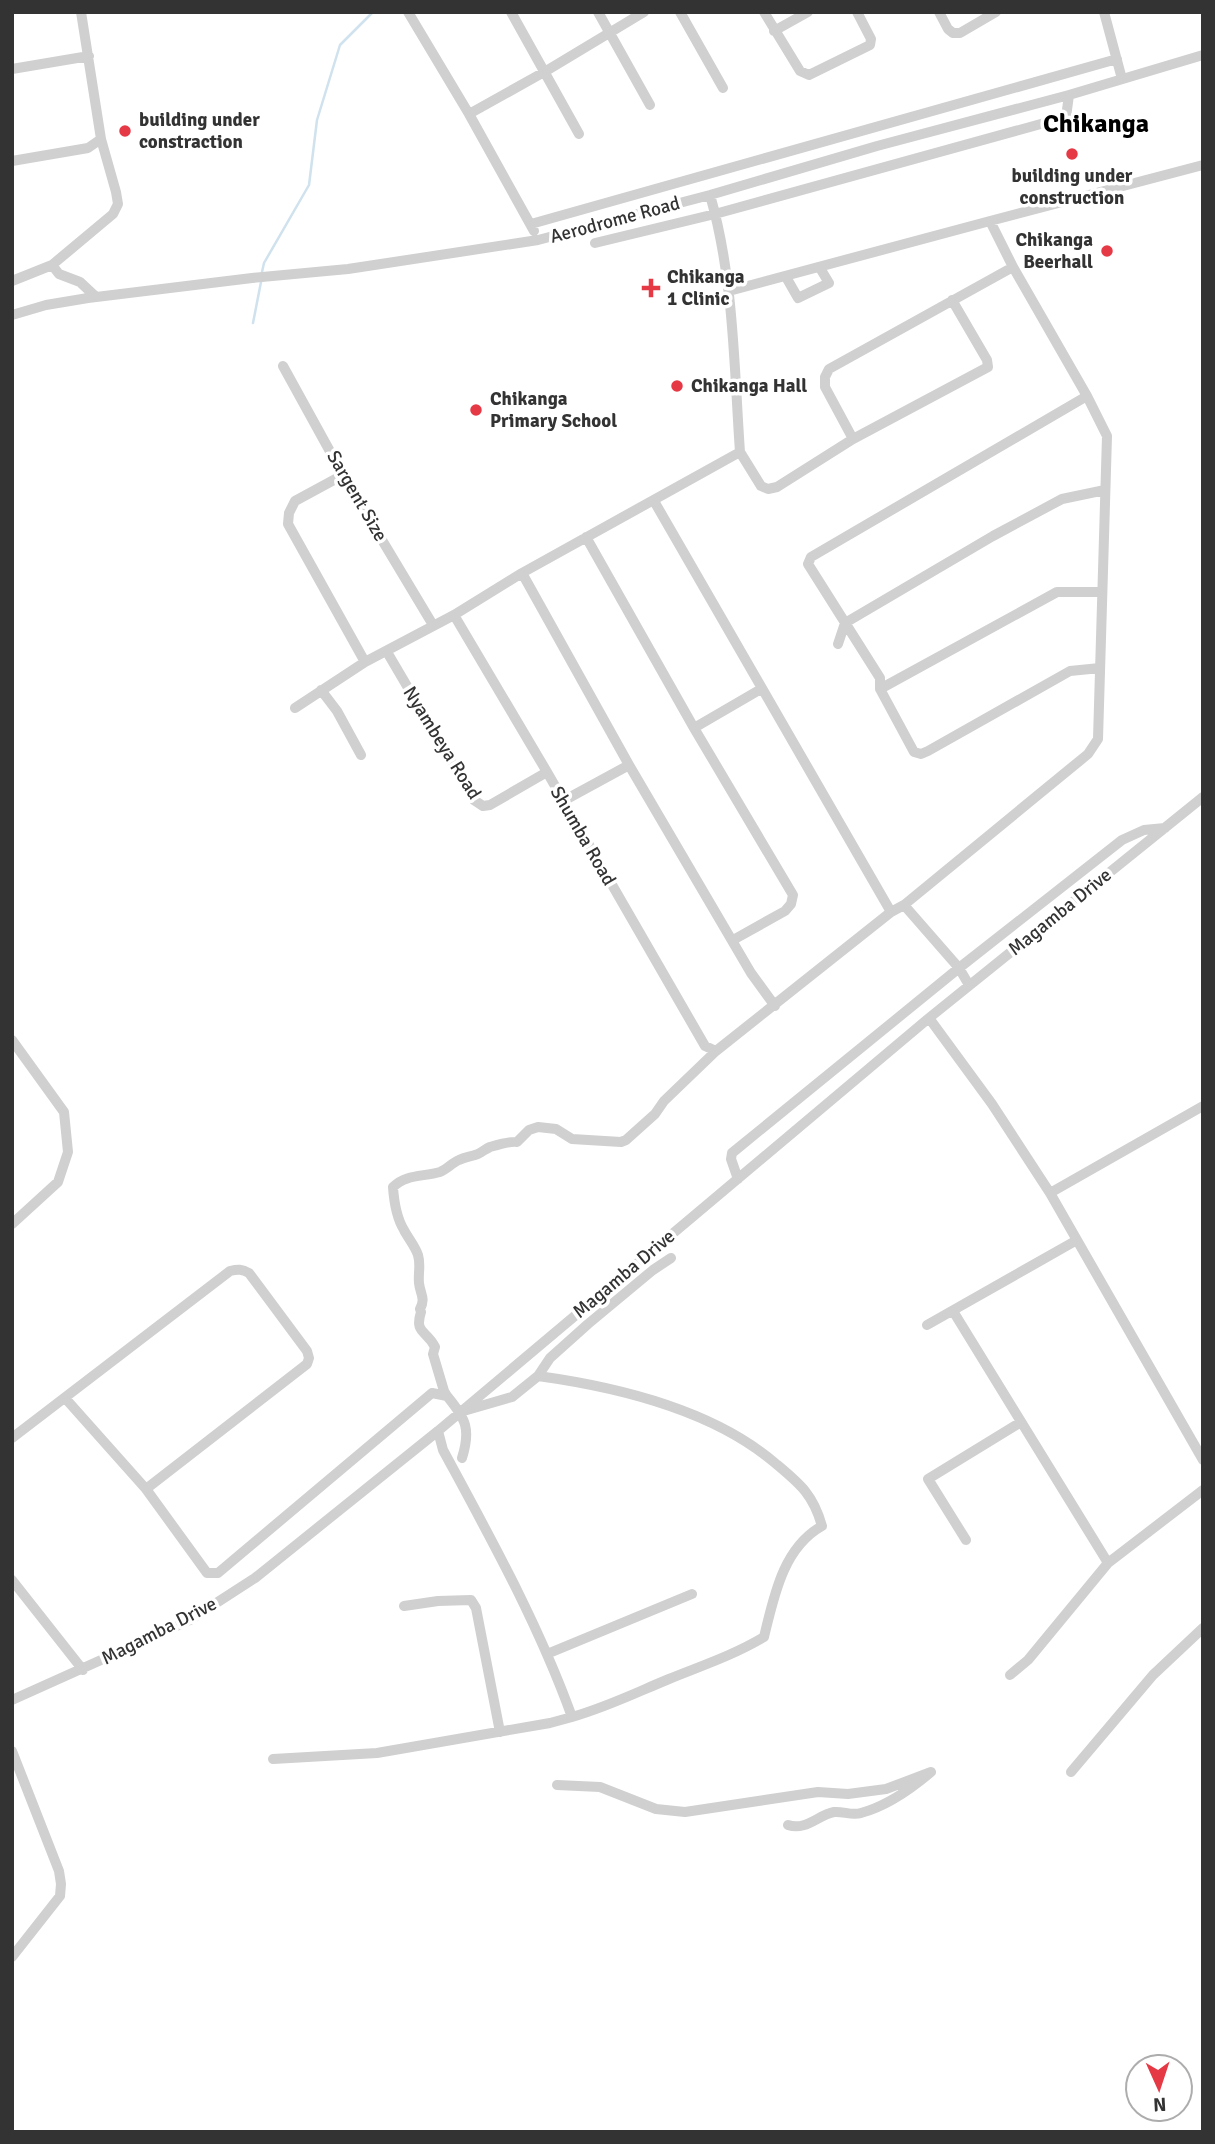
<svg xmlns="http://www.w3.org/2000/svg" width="1215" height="2144" font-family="Signika,sans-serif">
	<rect width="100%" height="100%" fill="#fff"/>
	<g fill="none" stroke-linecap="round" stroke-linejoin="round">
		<path stroke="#cfe2ee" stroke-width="2.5" d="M262 272 264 263 309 185 317 120 340 45 373 12
			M253 323 261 282"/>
		<path stroke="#d0d0d0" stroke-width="10" d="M408 12 469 114 534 231
			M511 12 579 134
			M598 12 650 105
			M680 12 723 88
			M764 12 800 71 809 75 870 45 871 39 857 12
			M939 12 948 29 953 33H960L996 12
			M1104 12 1122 79
			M774 31 808 12
			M12 69 89 56
			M469 114 546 71 644 12
			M12 161 88 148 101 139 81 12
			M990 221 1203 165
			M531 224 1117 59
			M595 243 715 214 1066 117 1069 95
			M52 265 59 274 80 282 96 297
			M786 277 798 298 829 283 820 268
			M12 281 52 265 113 214 118 204 116 192 101 139
			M12 315 46 305 88 298 252 278 348 269 538 240 710 195 877 146 1069 95 1203 55
			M283 366 343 475 433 625
			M1087 396 811 557 808 564 880 678V689L914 752 921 754 928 751 1070 671 1100 668
			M853 439 988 367 987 360 952 300
			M740 452 761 486 768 489 777 487 853 439 825 387V377L829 369 1013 267
			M343 475 295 501 289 513 288 524 365 662
			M654 501 891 912
			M586 537 694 728 793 895 791 904 785 911 733 940
			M522 573 629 765 751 973 775 1006
			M454 615 547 772 705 1046 716 1051
			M838 644 845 623 993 536 1062 499 1105 490
			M387 652 474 800 483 806 490 805 547 772
			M880 689 1057 592H1102
			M321 690 337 711 361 755
			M295 708 365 662 454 615 522 573 740 452C734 367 734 278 710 195
			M694 728 761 689
			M563 801 629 765
			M904 905 959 968 969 985
			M929 1018 992 1104 1050 1193 1203 1460
			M12 1040 64 1112 68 1152 58 1182 12 1224
			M738 1179 731 1159 732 1153 959 968 1122 840 1144 830 1165 828
			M1050 1193 1203 1106
			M953 1311 1108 1563 1203 1490
			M927 1325 1077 1240
			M538 1376 550 1358 588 1324 653 1270 671 1258
			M447 1396 444 1391 433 1354 435 1347C427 1330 414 1334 421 1312L420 1309C426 1298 420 1294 419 1283 418 1273 421 1265 418 1255 415 1246 408 1238 404 1230 396 1217 394 1202 393 1187 406 1174 423 1177 440 1172 447 1169 452 1163 459 1160 465 1157 469 1157 475 1155 480 1154 485 1149 490 1147 497 1145 510 1141 517 1142L529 1130 538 1127 556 1129 572 1139 621 1142 626 1140 655 1114 664 1101 716 1051 891 912 904 905 1088 754 1098 739 1107 436 1087 396 1013 267 990 221 729 291
			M65 1398 146 1489 207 1573H218L432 1393 447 1396C466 1419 471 1429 462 1458
			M467 1410 512 1397 538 1376C618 1387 713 1410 775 1463 800 1484 813 1494 822 1526 783 1548 774 1596 764 1637 734 1655 701 1666 669 1679 635 1693 607 1707 572 1717
			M12 1438 230 1271C238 1269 242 1269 249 1273L307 1351 309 1358 307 1364 146 1489
			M966 1540 928 1479 1021 1422
			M12 1580 83 1670
			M404 1606 438 1601 471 1600 476 1608 500 1732
			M547 1654 692 1594
			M1010 1675 1028 1660 1108 1563
			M12 1700 190 1620 255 1578 438 1431 929 1018 1203 797
			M12 1751 59 1871 61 1884 60 1896 12 1957
			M273 1759 377 1753 550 1723 572 1717C538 1623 490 1537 443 1450L438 1431
			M1071 1772 1153 1675 1203 1628
			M557 1785 600 1787 656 1809 685 1812 818 1792 848 1794 886 1789 931 1772C911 1789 887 1806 861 1813 852 1816 843 1811 834 1812 818 1815 806 1831 788 1825"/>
	</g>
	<g fill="#e63946" stroke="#fff" stroke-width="2.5">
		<circle cx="125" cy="131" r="7"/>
		<circle cx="1072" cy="154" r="7"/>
		<circle cx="1107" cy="251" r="7"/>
		<path d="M647.5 277.5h7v7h7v7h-7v7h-7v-7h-7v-7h7z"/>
		<circle cx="677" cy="386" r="7"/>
		<circle cx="476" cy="410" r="7"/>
	</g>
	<g text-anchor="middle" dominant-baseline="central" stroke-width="7" stroke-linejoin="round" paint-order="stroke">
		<g font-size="19" font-weight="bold" fill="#333" stroke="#fff" text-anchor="start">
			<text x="139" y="120">building under<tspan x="139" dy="22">constraction</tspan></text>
			<text x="1072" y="176" text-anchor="middle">building under<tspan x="1072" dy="22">construction</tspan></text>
			<text x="1093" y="240" text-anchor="end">Chikanga<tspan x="1093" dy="22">Beerhall</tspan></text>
			<text x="667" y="277">Chikanga<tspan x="667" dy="22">1 Clinic</tspan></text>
			<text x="691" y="386">Chikanga Hall</text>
			<text x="490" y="399">Chikanga<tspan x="490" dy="22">Primary School</tspan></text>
		</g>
		<g font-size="19" fill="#333" stroke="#fff">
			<text transform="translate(615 220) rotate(-15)">Aerodrome Road</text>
			<text transform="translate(357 496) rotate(60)">Sargent Size</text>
			<text transform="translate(442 743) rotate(58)">Nyambeya Road</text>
			<text transform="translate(583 836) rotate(60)">Shumba Road</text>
			<text transform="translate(1060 912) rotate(-39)">Magamba Drive</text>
			<text transform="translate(624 1274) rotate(-40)">Magamba Drive</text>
			<text transform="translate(159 1631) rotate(-27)">Magamba Drive</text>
		</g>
		<g font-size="26" font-weight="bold" fill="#000" stroke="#fff">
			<text x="1096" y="124">Chikanga</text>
		</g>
	</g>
	<rect width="1215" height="2144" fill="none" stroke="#333333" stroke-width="28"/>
	<g transform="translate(1159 2088) rotate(177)"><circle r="33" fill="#ffffff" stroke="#adadad" stroke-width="2"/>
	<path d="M0-5L12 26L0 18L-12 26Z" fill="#e63946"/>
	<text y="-10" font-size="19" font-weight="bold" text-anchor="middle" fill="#333333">N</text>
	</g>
</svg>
